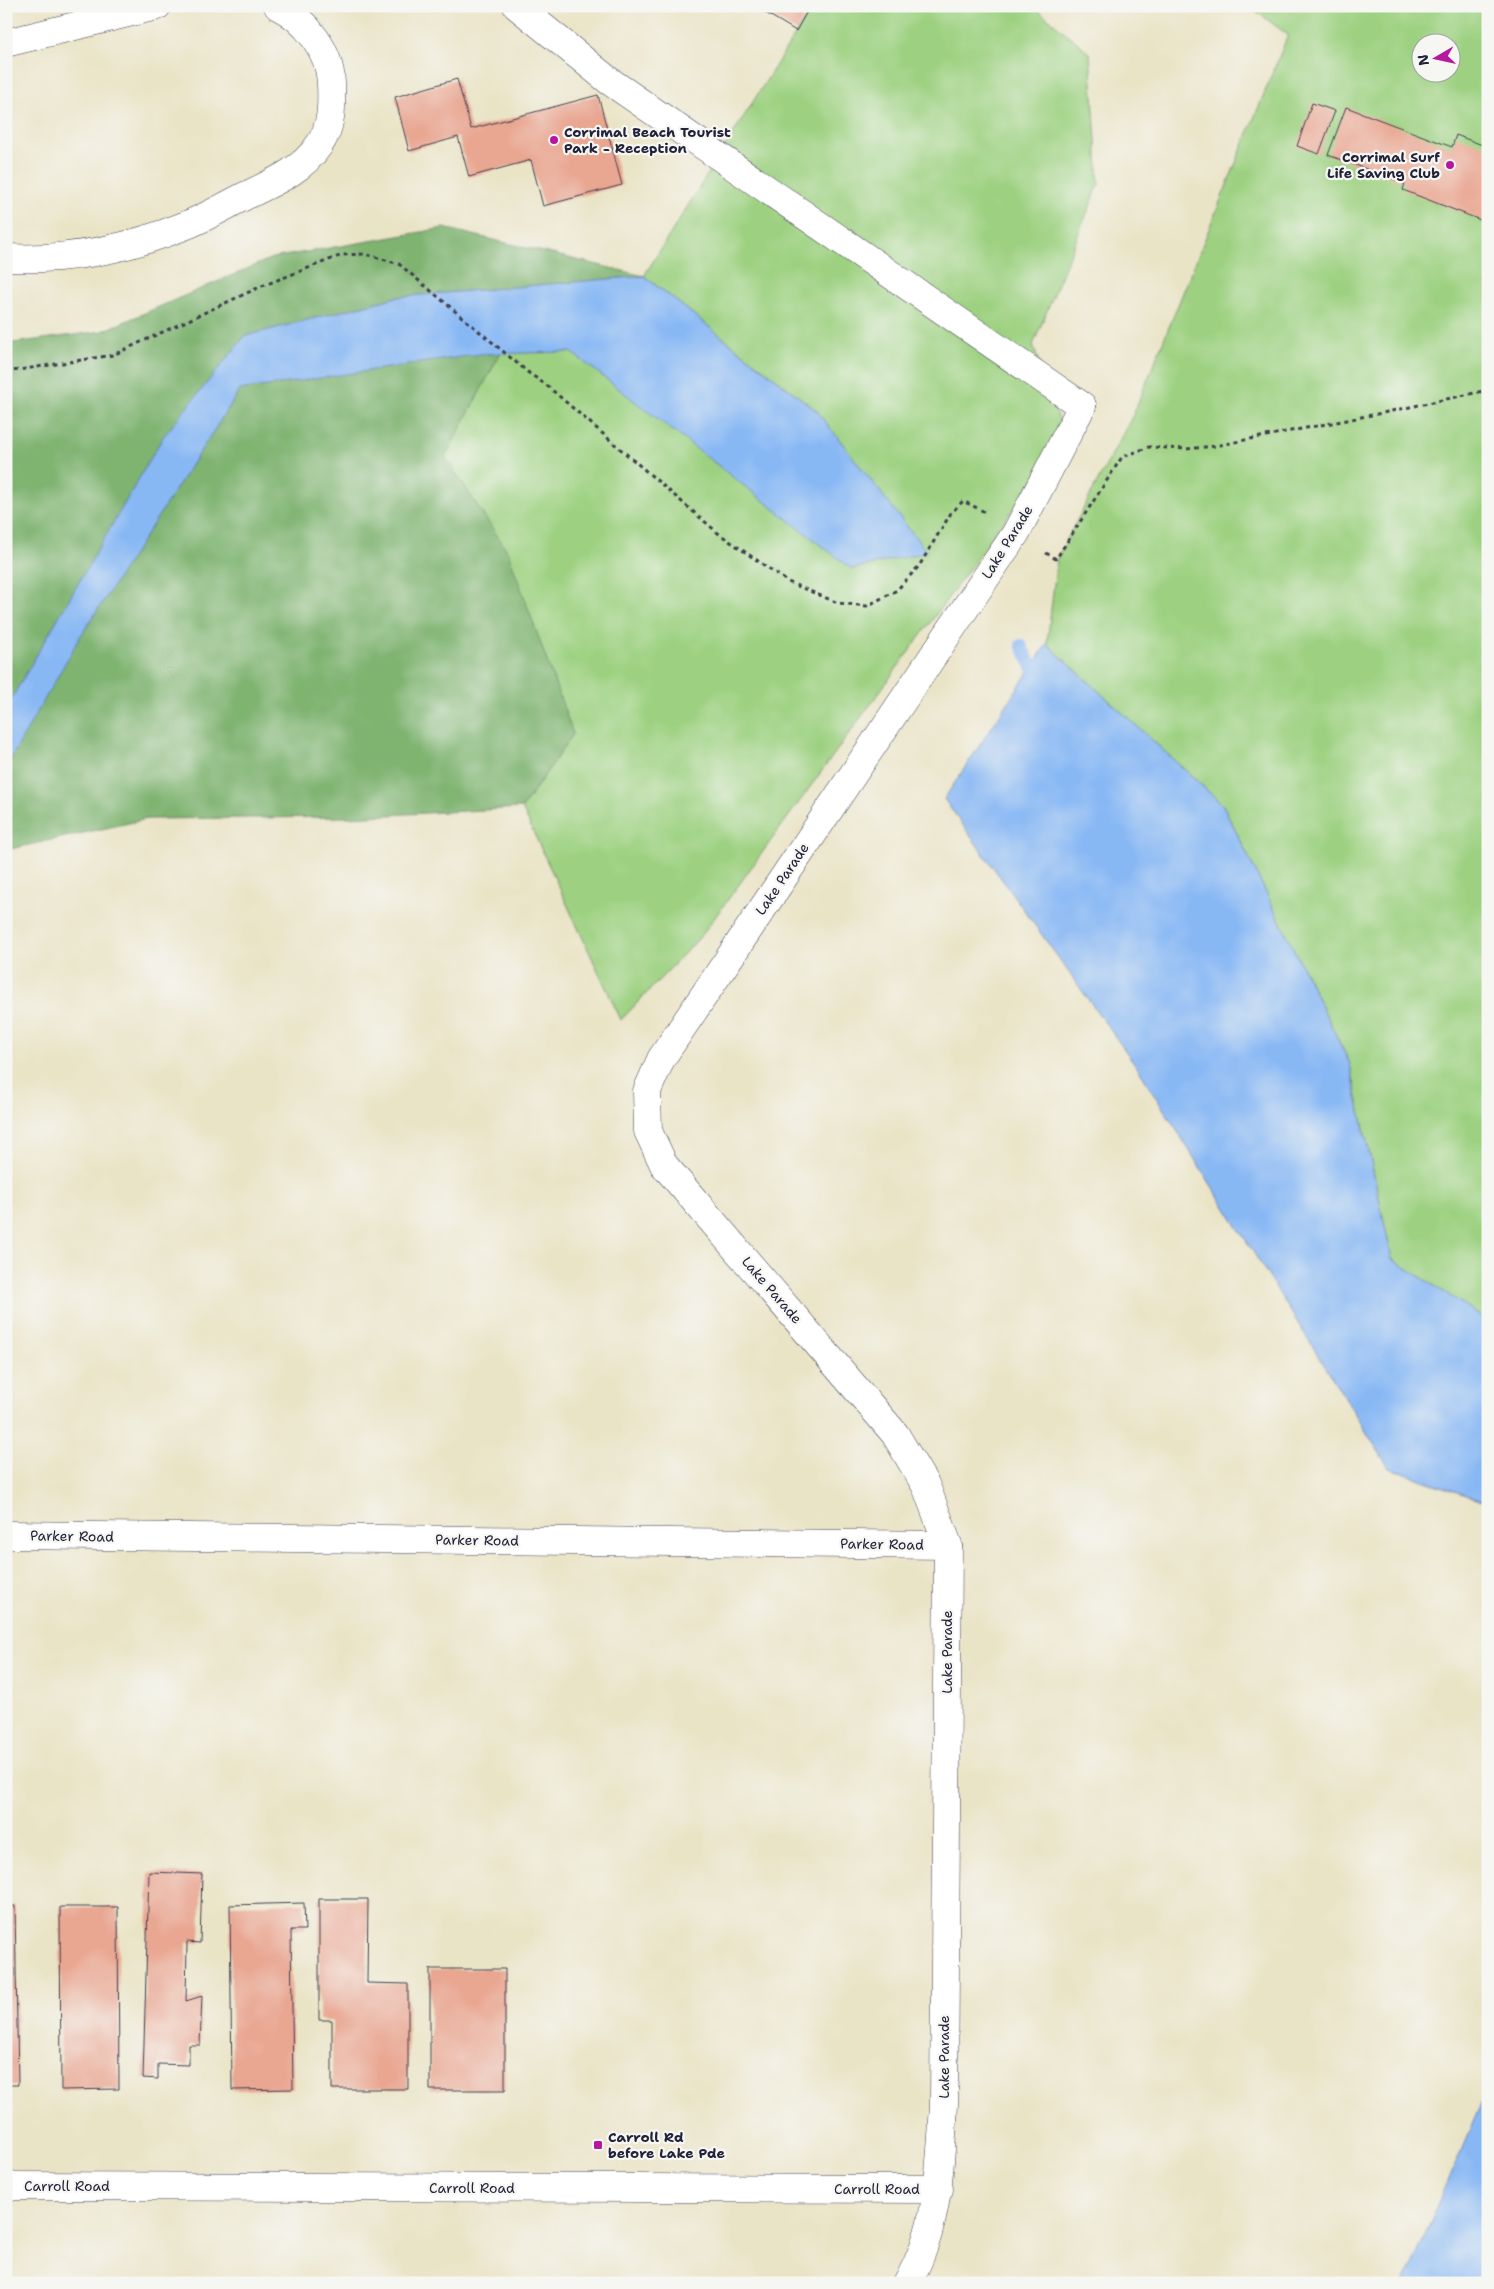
<svg xmlns="http://www.w3.org/2000/svg" width="1494" height="2289" font-family="'Shantell Sans',sans-serif">
	<rect width="100%" height="100%" fill="#f6f6f2"/>
	<filter id="ink" filterUnits="userSpaceOnUse"><feTurbulence type="fractalNoise" baseFrequency=".02" numOctaves="2"/><feDisplacementMap in="SourceGraphic" scale="10" xChannelSelector="R" yChannelSelector="G"/><feConvolveMatrix kernelMatrix="1 2 1 2 8 2 1 2 1" color-interpolation-filters="sRGB"/></filter>
	<filter id="wash" filterUnits="userSpaceOnUse"><feTurbulence type="fractalNoise" baseFrequency=".0096" numOctaves="4" result="noise"/><feDisplacementMap in="SourceGraphic" scale="20" xChannelSelector="R" yChannelSelector="G"/><feGaussianBlur stdDeviation="1.12" result="paint"/><feColorMatrix in="noise" values="0 0 0 0 0 0 0 0 0 0 0 0 0 0 0 0 0 1.4 0 .05"/><feComposite in="paint" operator="in"/></filter>
	<g filter="url(#wash)">
		<rect width="100%" height="100%" fill="#eae4c7"/>
		<path fill="#9dd181" stroke="#607a5e" fill-rule="evenodd" d="M813 6H1033L1090 53 1099 184 1033 345 1065 438 702 935 621 1020 522 808 573 734 445 457 502 350 571 352 817 411 644 276Z
			M1249 6H1488V1320L1392 1259 1350 1064 1223 805 1047 644 1057 558 1134 413 1288 35ZM1422 42H1452V72H1422Z"/>
		<path fill="#7eb36f" stroke="#506a55" d="M444 228 644 276 397 297 245 336 163 438 6 710V344L103 331 272 258Z
			M502 350 445 457 508 552 573 734 522 808 348 817 147 819 6 850V748L240 390Z"/>
		<path fill="#88b8f4" stroke="#556d98" d="M644 276 817 411 927 552 852 569 571 352 481 354 240 390 80 637 6 767V710L10 701 163 437 245 336 397 297Z
			M1047 644 1223 805 1350 1064 1392 1259 1488 1320V1503L1389 1468 1137 1067 944 799Z
			M1488 2087V2283H1403L1411 2269Z"/>
		<g fill="none" stroke-linecap="round" stroke-linejoin="round">
			<path stroke="#88b8f4" stroke-width="12" d="M1021 645 1039 681"/>
		</g>
		<g id="blocks">
			<path fill="#e9a691" d="M754 6H810L796 31Z
				M457 79 471 129 598 95 622 185 543 206 531 160 469 177 458 137 409 151 395 97Z
				M1312 103 1335 111 1319 154 1297 146Z
				M1346 107 1452 147 1456 135 1485 146 1488 140V223L1403 190 1405 183 1328 155Z
				M149 1872 202 1874 200 1943 187 1942 186 2001 202 1996 200 2045H189V2065L158 2064V2079L143 2078Z
				M319 1899H368L367 1983 408 1984V2089H332V2020H319Z
				M304 1903 305 1930H291L293 2089 232 2090 230 1905Z
				M6 1906H15L18 2085H6Z
				M60 1907H118L119 2089 61 2090Z
				M430 1969H505V2090H430Z"/>
		</g>
	</g>
	<g filter="url(#ink)">
		<use href="#blocks" fill-opacity="0" stroke="#403f50" stroke-width="1"/>
		<g fill="none" stroke-linecap="round" stroke-linejoin="round">
			<defs>
				<path id="minor" d="M517 6 608 80 1082 406
					M6 43 157 6
					M6 258C67 261 127 249 184 226 205 218 225 206 245 196 272 183 302 171 319 145 332 127 332 105 331 83 330 51 306 20 278 6
					M6 1535 948 1545
					M6 2186 939 2189"/>
				<path id="major" d="M907 2283C939 2229 940 2166 944 2105L948 1545 926 1486 895 1434 664 1165 648 1131 647 1091 661 1059 1016 533 1082 406"/>
			</defs>
			<use href="#minor" stroke="#403f50" stroke-width="29"/>
			<use href="#major" stroke="#403f50" stroke-width="29"/>
			<path stroke="#403f50" stroke-width="3" stroke-dasharray="4 4" stroke-linecap="butt" d="M6 372 113 355 262 286 342 255 365 254 399 264 530 374 545 384 718 533 788 582 838 603 867 606 897 590 919 566 951 513 963 501 987 513
				M1046 553 1056 559 1122 457 1149 447 1186 449 1215 446 1387 412 1488 390"/>
			<use href="#minor" stroke="#fff" stroke-width="28"/>
			<use href="#major" stroke="#fff" stroke-width="28"/>
		</g>
	</g>
	<g fill="#b5179e" stroke="#f6f6f2" stroke-width="2">
		<circle cx="554" cy="140" r="5"/>
		<circle cx="1450" cy="165" r="5"/>
		<rect x="593" y="2140" width="10" height="10" rx="2.5"/>
	</g>
	<g text-anchor="middle" dominant-baseline="central" stroke-width="4.5" stroke-linejoin="round" paint-order="stroke">
		<g font-size="14" font-weight="bold" fill="#22223b" stroke="#f6f6f2" text-anchor="start">
			<text x="564" y="132">Corrimal Beach Tourist<tspan x="564" dy="16">Park - Reception</tspan></text>
			<text x="1440" y="157" text-anchor="end">Corrimal Surf<tspan x="1440" dy="16">Life Saving Club</tspan></text>
			<text x="608" y="2137">Carroll Rd<tspan x="608" dy="16">before Lake Pde</tspan></text>
		</g>
		<g font-size="14" fill="#22223b" stroke="#f6f6f2">
			<text transform="translate(1007 542) rotate(-58)">Lake Parade</text>
			<text transform="translate(782 879) rotate(-56)">Lake Parade</text>
			<text transform="translate(772 1290) rotate(49)">Lake Parade</text>
			<text transform="translate(72 1536) rotate(1)">Parker Road</text>
			<text transform="translate(477 1540) rotate(1)">Parker Road</text>
			<text transform="translate(882 1544) rotate(1)">Parker Road</text>
			<text transform="translate(947 1652) rotate(-90)">Lake Parade</text>
			<text transform="translate(944 2057) rotate(-90)">Lake Parade</text>
			<text x="67" y="2186">Carroll Road</text>
			<text x="472" y="2188">Carroll Road</text>
			<text x="877" y="2189">Carroll Road</text>
		</g>
	</g>
	<rect width="1494" height="2289" fill="none" stroke="#f6f6f2" stroke-width="25"/>
	<g transform="translate(1436 58) rotate(261)"><circle r="24" fill="#f6f6f2" stroke="#a1a1a9"/>
	<path d="M0-4L9 19L0 12L-9 19Z" fill="#b5179e"/>
	<text y="-8" font-size="14" font-weight="bold" text-anchor="middle" fill="#22223b">N</text>
	</g>
</svg>
